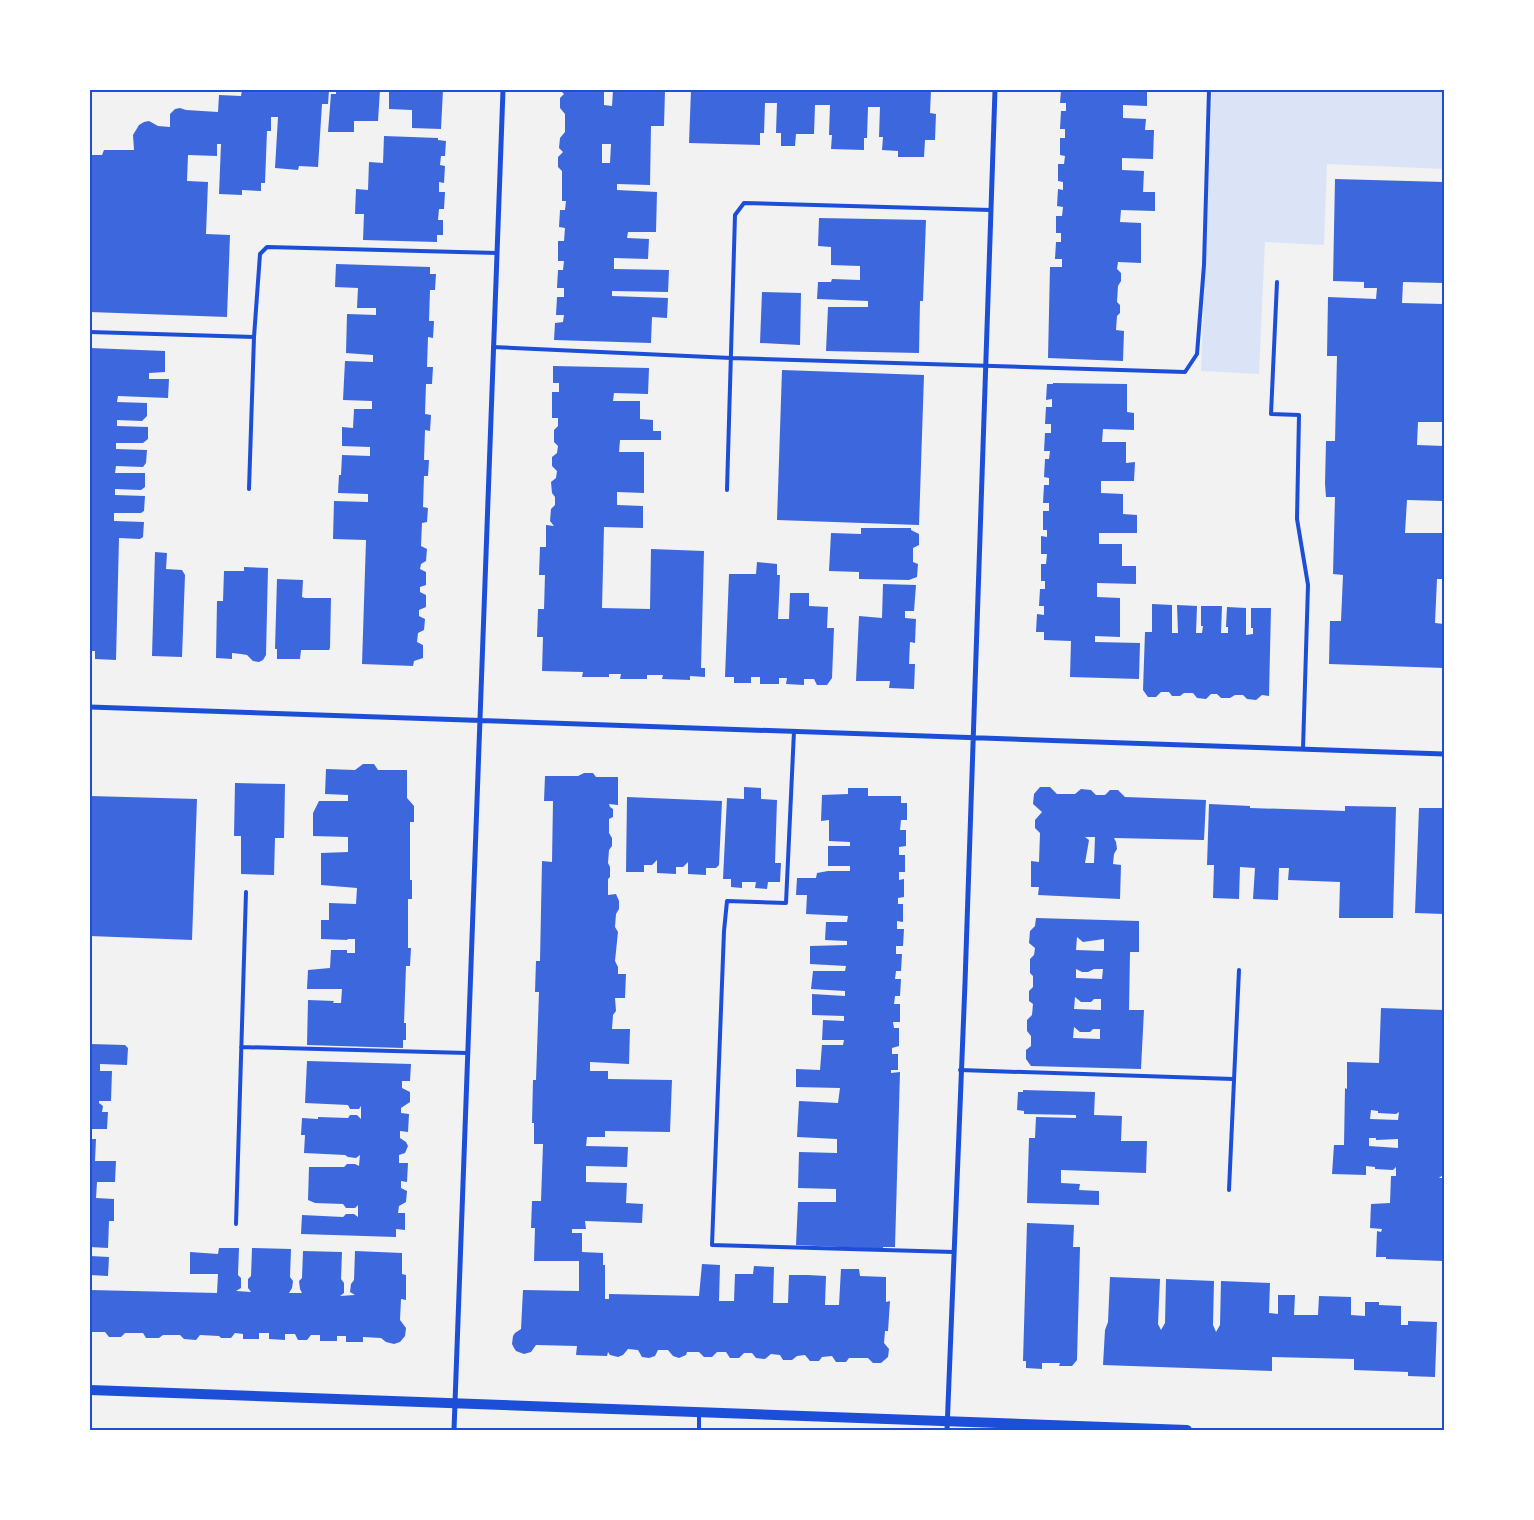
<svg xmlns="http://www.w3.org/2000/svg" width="1534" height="1520" font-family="Cabin,sans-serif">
	<rect width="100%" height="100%" fill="#f2f2f2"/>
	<path fill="#dbe4f7" d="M1212 90H1444V169L1327 164 1324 245 1265 242 1259 374 1201 371Z"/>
	<path fill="#3d67dc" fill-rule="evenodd" d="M242 90H329L328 104H322L318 167 299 166 298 170 275 168 278 117H271V131H267L265 183H261V191L242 190V195L219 194 221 144H217V156L188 155 187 181 208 182 206 234 230 235 227 317 90 312V155H102L104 150H134L133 135 139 125 144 122 149 121 158 126 170 127V114L175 109 180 108 186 110 218 112 219 95 241 96Z
		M336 90H380L378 121H354V132H328L331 94H336Z
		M389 90H443L441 129 412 128V110L389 109Z
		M560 90H604V105L612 106 613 90H665L664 126H651L650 185 617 184V190L657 192 656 232H628L627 238 649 239 648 259 614 258V269L669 270 668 292 612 291V296L668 298 667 318 652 317 651 343 554 340 555 323 563 322 564 315H556L557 297H564V288H557L558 270H563L564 261H558V241H564L565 228 559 227 560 210H565L566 201H562V171L558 167V157L563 152 559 148 560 138 565 132V114L560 108V98L564 94ZM602 144H611L610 163H602Z
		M691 90H931L930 113 936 114 935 140H925L924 157H898V151L882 150 883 137H879L880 107H868L867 138H864V150L831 149 832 135H829L830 105H815L814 134H796L795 146H781V133H776L777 103H765L764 133H760V145L689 143Z
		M1061 90H1147V106L1123 105V118L1146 119 1145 130H1154L1153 159 1122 158V170L1144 171 1143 192H1155V211L1121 210 1120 222 1141 223V263L1118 262 1117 269 1121 273V281L1118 286 1117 302 1120 305V313L1117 316 1116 330 1124 331 1123 361 1048 358 1050 267H1062V259H1055L1056 242H1061V233H1056V216H1062L1063 207 1057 206 1058 189 1063 190V182L1058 181V164H1064L1065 156 1060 155V138H1065V129H1060L1061 111H1066V103H1060Z
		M384 136 438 138V140L446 141 445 156H441L440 165 445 166 444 183 439 182V192H445L444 209H439L438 220H443V235H437V242L363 240 364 214H355L356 189 368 190 369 162 383 163Z
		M1335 179 1444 182V283L1403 282 1402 303 1444 304 1442 422H1418L1417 445 1444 446V501L1407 500 1405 533H1444V579H1437L1435 623 1444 624V668L1329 664 1330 621H1341L1343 575 1333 574 1335 497H1326L1325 484 1326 441H1335L1337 356H1327L1328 297 1376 299 1377 288H1364V282L1333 281Z
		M819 218 926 220 923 301H920L919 353 826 351 828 307H868V301L817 299 818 282H831L832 279 860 280V266L831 265V247L818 246Z
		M336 264 430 267V274H436L435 290H430L429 321H434L433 338 428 337 427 367H433L432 384H426L425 414 431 415 430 431 425 430 424 460H429L428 476H424L423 507 428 508 427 522 422 523 421 546 427 549 426 561 421 564 420 569 426 572V585L420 587V592L426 595V607L419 610V616L425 619 424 630 418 633 417 642 423 645V658L414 661 413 666 362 664 366 540 333 539 334 501 368 502V494L338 493 339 475H341L342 455 370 456V447L342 446V427L353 428 354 409H372V401L343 400 345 361 373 362V355L346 353 347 314 376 315V308H357L358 288 335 287Z
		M762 292 801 293 800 345 760 343Z
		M90 348 165 351V372L149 373V379H169L168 398 118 396 117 402 147 403V416L142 421 117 420V426L148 427V439L143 443H116V449L147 450 146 463 143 467 116 466 115 473H145V487L141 490 115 489V495L145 496 144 511 141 513H114V521L144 522 143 537 140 539 119 538 116 660 95 659V651H90Z
		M553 366 649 368 648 394 614 393 613 401H640V419L653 420V431H661V440H620L619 452H644V493L617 492V505L643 506V528L604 527 602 608 650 609 651 549 704 551 701 668H705V677L690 676V680L662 679 663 675H647V679H620L621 674H609V677H582L583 672 542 671 543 637H537L538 609H544L545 575H539L540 547H546V525L554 526 550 521 551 509 555 505V497L552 493 551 482 556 478 557 471 552 466V457L557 453 558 446 554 442V430L558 426V418H552V392H559V383H553Z
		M782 370 924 375 919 525 777 520Z
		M1053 383 1127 384V412L1134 413V430L1103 429 1102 442H1126V463L1135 462 1134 481H1101V493L1123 494V514L1137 515V533H1099V544H1122V566H1136V584L1097 583V597L1120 598V637L1095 636V642L1140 643 1139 679 1070 677 1071 641 1044 640V632H1036L1037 614 1044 615V606H1039L1040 589H1045V581H1041V564H1046L1047 554H1041V536L1047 537V530H1043V511H1049V503H1043L1044 485H1049V478L1044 477 1045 459H1049L1050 451H1044L1045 433H1051V424H1045L1046 407H1052V399L1046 400 1047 384H1053Z
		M861 528H911V530L919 534V545L913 548V562L918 564 917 577 909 580 859 579V572L829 571 831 533 861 534Z
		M155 552 167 553 166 569 182 570 185 575 182 657 152 656Z
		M757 562 777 564V575H780L778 619H789L790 593H809V606L828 607 827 628H834L832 678 827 685H817L814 679H804V685L786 684 787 678H779V684H760V677H751V683H734V677H725L729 574H756Z
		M244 567 268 568 266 655 263 660 259 662 253 661 247 655 241 654 232 653V659L216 658 217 601H223L224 571H244Z
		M277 579 303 580 302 597 305 598H331L330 648 329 650H301L300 659H277V649H275Z
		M883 584 916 585 914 611H905V618L916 619 915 643 910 642 909 664H915L914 689 889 688 890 681H856L859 616 882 618Z
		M1152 604 1172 605V633H1178L1177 605 1197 606 1196 633H1202L1203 626H1201V606H1222L1221 633H1228V627H1226L1227 607 1246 608V635L1253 634V628H1251V608H1271L1269 696 1262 695 1256 700 1247 699 1243 695H1235L1230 698H1221L1217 694H1211L1206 699 1197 698 1193 693H1184L1180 696H1172L1169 692H1161L1156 697H1148L1143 690 1145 632H1152Z
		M363 764H374L378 770H407V798L414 806V822H410V880H412V899H408V948H411L410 966H406L404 1023H406V1040H403V1048L307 1045 308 1000 334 1001 333 1003H341L342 989H307L308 970 330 968 331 950H347V953H355V939H347L348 940 321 939V920H329V903L356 904 357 888 321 885V853L348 852V837L313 836V813L319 801H348V795L325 794 326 769 355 770Z
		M584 773H593L596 777H618V805L609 804 610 807 613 809V817L609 819V833L612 838V846L609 850 608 863 610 867V877L608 879V895L616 894 619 901V909L616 914 615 927 618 932 615 961 618 967V974H626L625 998H615L616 1011 613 1015 612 1029H630L629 1064 590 1062V1071H608V1079L672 1080 670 1132 605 1131V1137H587L586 1146 628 1147 627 1167 586 1166V1182L627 1183 626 1203 643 1204 642 1223 585 1221 586 1229H572V1233H582V1252L603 1253V1265H605V1299H609V1294L699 1296 702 1264 720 1265 719 1301H734L735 1274H753L754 1266 774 1267 773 1303H788L789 1275H808L826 1276 825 1305H839L841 1269H859L860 1276 886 1277V1302L890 1301 888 1331H885L884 1343 889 1349 888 1357 881 1363H873L868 1358H849L846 1362H836L832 1356 822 1357 819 1361H810L805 1355 797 1356 792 1360H783L780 1355 771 1354 765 1359 756 1358 752 1353H744L739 1358H730L726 1352H717L712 1357H704L699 1352H687L686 1355 679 1358 673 1356 668 1350H658L655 1356 649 1358 642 1357 638 1350 628 1349 623 1355 618 1357 610 1355 608 1352 607 1356 576 1355 577 1346 536 1345 531 1352 524 1354 516 1351 514 1348 512 1344 513 1336 515 1333 521 1329 523 1290 579 1291V1261H534L535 1228H531L532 1201H541L543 1144H534V1123H532L533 1080H536L539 992H535L536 961H540L542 861 552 862 553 801H544L545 776H578Z
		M235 783 285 784 284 838H275L274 875 241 874V836H234Z
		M744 787 761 788V799L777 800 775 863H781L780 882H768L767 889 755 888 756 882H742V888L731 887V879H723L727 798 744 799Z
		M1040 787H1050L1057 794H1075L1081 789 1091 790 1096 795H1105L1110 790H1118L1125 797 1206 800 1204 840 1114 838 1116 842 1117 849 1114 854 1113 864 1121 865 1120 899 1038 895 1039 887H1031V861L1039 862 1040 833 1035 828V820L1042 812 1033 804 1034 794ZM1085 837H1095L1094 863H1085L1089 840Z
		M848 788H868V796H901V803H907V820H901L900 830H906V846L899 847V855H905V872H899V880L904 879V897L898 898V904H903V922L897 921V929H904L903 946H896V954H902L901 971H896L895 979H901L900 996H895L894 1004H900V1022H893L894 1028H899V1046L892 1048V1054H898V1070H891V1073L900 1072 895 1247H883V1249L796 1245 798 1202H836V1189L798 1188 799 1152 837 1153V1139L797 1137 799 1101 838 1103 840 1088 796 1087V1069L820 1070 822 1045H843L844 1040H822L823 1020 844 1021V1016L812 1015V994L845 996V991L811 989 813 971H845L846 966 810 964V946L847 945V941L825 940 826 922H847L848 916 806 914 807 895H796L797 878H816L817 873 828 871H850V866H828V846H850V842L829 841V820L821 821 822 795 848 794Z
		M90 796 197 799 192 940 90 936Z
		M627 797 722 801 719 865 716 868H706V875L688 874V862L683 867H676V874L657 873V860L652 865H644V872H626Z
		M1209 804 1250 806V808L1318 810 1345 811V806L1396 807 1393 918H1339L1340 882 1288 880 1289 868H1279L1278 900 1253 899 1255 868 1240 867 1239 899 1213 898 1214 865H1207Z
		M1419 808H1444V914L1415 913Z
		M1036 918 1139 921V952H1130L1129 1010H1144L1141 1069 1031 1066 1026 1059V1050L1031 1046V1036L1027 1031V1020L1032 1015 1033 1004 1029 1001V991L1033 987V976L1030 973V959L1034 955 1035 948 1029 943 1030 931 1035 926ZM1077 937 1083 942 1104 939V951L1076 950ZM1076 969 1082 972H1088L1094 969H1103L1102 979 1076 978ZM1075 997 1081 1002H1091L1094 999H1101V1010L1074 1009ZM1074 1027 1080 1032H1090L1093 1029H1100V1039L1073 1038Z
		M1381 1008 1444 1010V1174L1439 1178H1444V1261L1386 1259V1257H1376L1377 1231 1381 1232 1382 1229 1370 1228 1371 1204 1390 1203 1391 1176H1396V1167L1393 1170 1375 1169V1167L1366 1166V1175L1332 1174 1334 1145H1344L1345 1088 1347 1089V1062L1379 1063ZM1371 1110 1378 1111V1113L1396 1114 1399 1112 1398 1120 1370 1119ZM1369 1138H1376V1140L1398 1139V1148L1369 1146Z
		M90 1044 125 1045 128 1048 127 1065 100 1064V1071H112L111 1101H99V1103L103 1106 102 1112H108L107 1129H90Z
		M307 1061 411 1064 410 1081H402V1088L410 1092V1102L401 1108V1113L409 1114 408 1132 400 1131V1138L406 1142 408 1146 405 1153 399 1155V1163H408L407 1182 401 1181V1188L407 1191 406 1202 399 1206 398 1213H405V1230L396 1229V1237L301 1234 302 1215 343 1217 346 1214H354L358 1217V1205L355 1208H346L343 1204 315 1203 308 1200 309 1167H344L347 1164H355L359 1166 360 1155 356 1158 348 1157 345 1155 304 1153 305 1135H301L302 1118 318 1119V1117L348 1118 350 1115H357L361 1119V1106L359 1109H350L348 1105 305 1103Z
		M1023 1090 1095 1092 1094 1115 1122 1116 1121 1141H1147L1146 1173 1061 1170V1183L1080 1184 1079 1190 1099 1191V1205L1027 1203 1029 1138H1035L1036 1117 1076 1118V1115L1024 1114V1111L1017 1110 1018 1092H1023Z
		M90 1139H96L95 1161H116L115 1182H97L96 1198 114 1199V1221H109L108 1248 90 1247Z
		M1027 1223 1074 1225 1073 1247H1080L1077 1360 1072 1366H1059L1060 1363H1042V1369L1026 1368V1361H1023Z
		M219 1248H239L238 1275 241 1278V1288L236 1291 251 1292 248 1288V1279L251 1276 252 1248 291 1249 290 1277 293 1281 292 1288 289 1293H302L300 1289 299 1281 302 1278 303 1251 342 1252 341 1279 344 1283V1293L340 1296 355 1295 350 1292 351 1284 354 1280 355 1251 402 1253V1274L406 1275V1300L401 1299 400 1320 406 1328 405 1336 400 1342 394 1344 386 1342 381 1338 363 1337V1342H346V1336H337V1341H320V1335H311L307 1340H298L295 1334H285V1340L269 1339V1333H259V1339H243V1334L235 1333 231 1338H221L219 1336 200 1335 196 1340 184 1339 180 1335H163L159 1338H146L143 1333H125L121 1337H109L105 1332H90V1290L217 1293 218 1274H190V1252L218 1254Z
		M90 1256 109 1257 108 1276 90 1275Z
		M1110 1277 1160 1279 1158 1324 1161 1330 1165 1323 1166 1279 1214 1281 1213 1325 1216 1332 1220 1325 1221 1281 1270 1283 1269 1313 1278 1314V1295H1295L1294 1315H1318L1319 1296 1351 1297V1315L1365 1316V1302H1379V1305L1401 1306V1325H1408V1321L1437 1322 1435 1377 1408 1376V1372L1354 1370V1359L1272 1357V1371L1103 1365 1105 1330 1108 1322Z"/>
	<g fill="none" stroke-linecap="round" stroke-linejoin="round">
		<path stroke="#1d4ed8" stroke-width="4" d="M1277 282 1271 414 1299 415 1297 519 1308 585 1303 749
			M90 332 254 337
			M493 347 731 358 1185 372 1197 354 1204 265 1209 90
			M249 489 254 337 260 254 267 247 497 253
			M727 490 735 215 744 203 991 210
			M794 731 786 903 727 901 724 931 712 1245 954 1252
			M241 1047 467 1053
			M960 1070 1233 1079
			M1229 1190 1239 970
			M236 1224 246 892
			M699 1430V1412"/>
		<path stroke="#1d4ed8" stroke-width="5" d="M90 707 1444 754
			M454 1430 503 90
			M947 1430 965 983 995 90"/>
		<path stroke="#1d4ed8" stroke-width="10" d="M90 1390 1187 1430"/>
	</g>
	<rect width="1534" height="1520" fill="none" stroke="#ffffff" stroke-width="182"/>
	<rect x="91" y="91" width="1352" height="1338" fill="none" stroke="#1d4ed8" stroke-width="2"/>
</svg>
